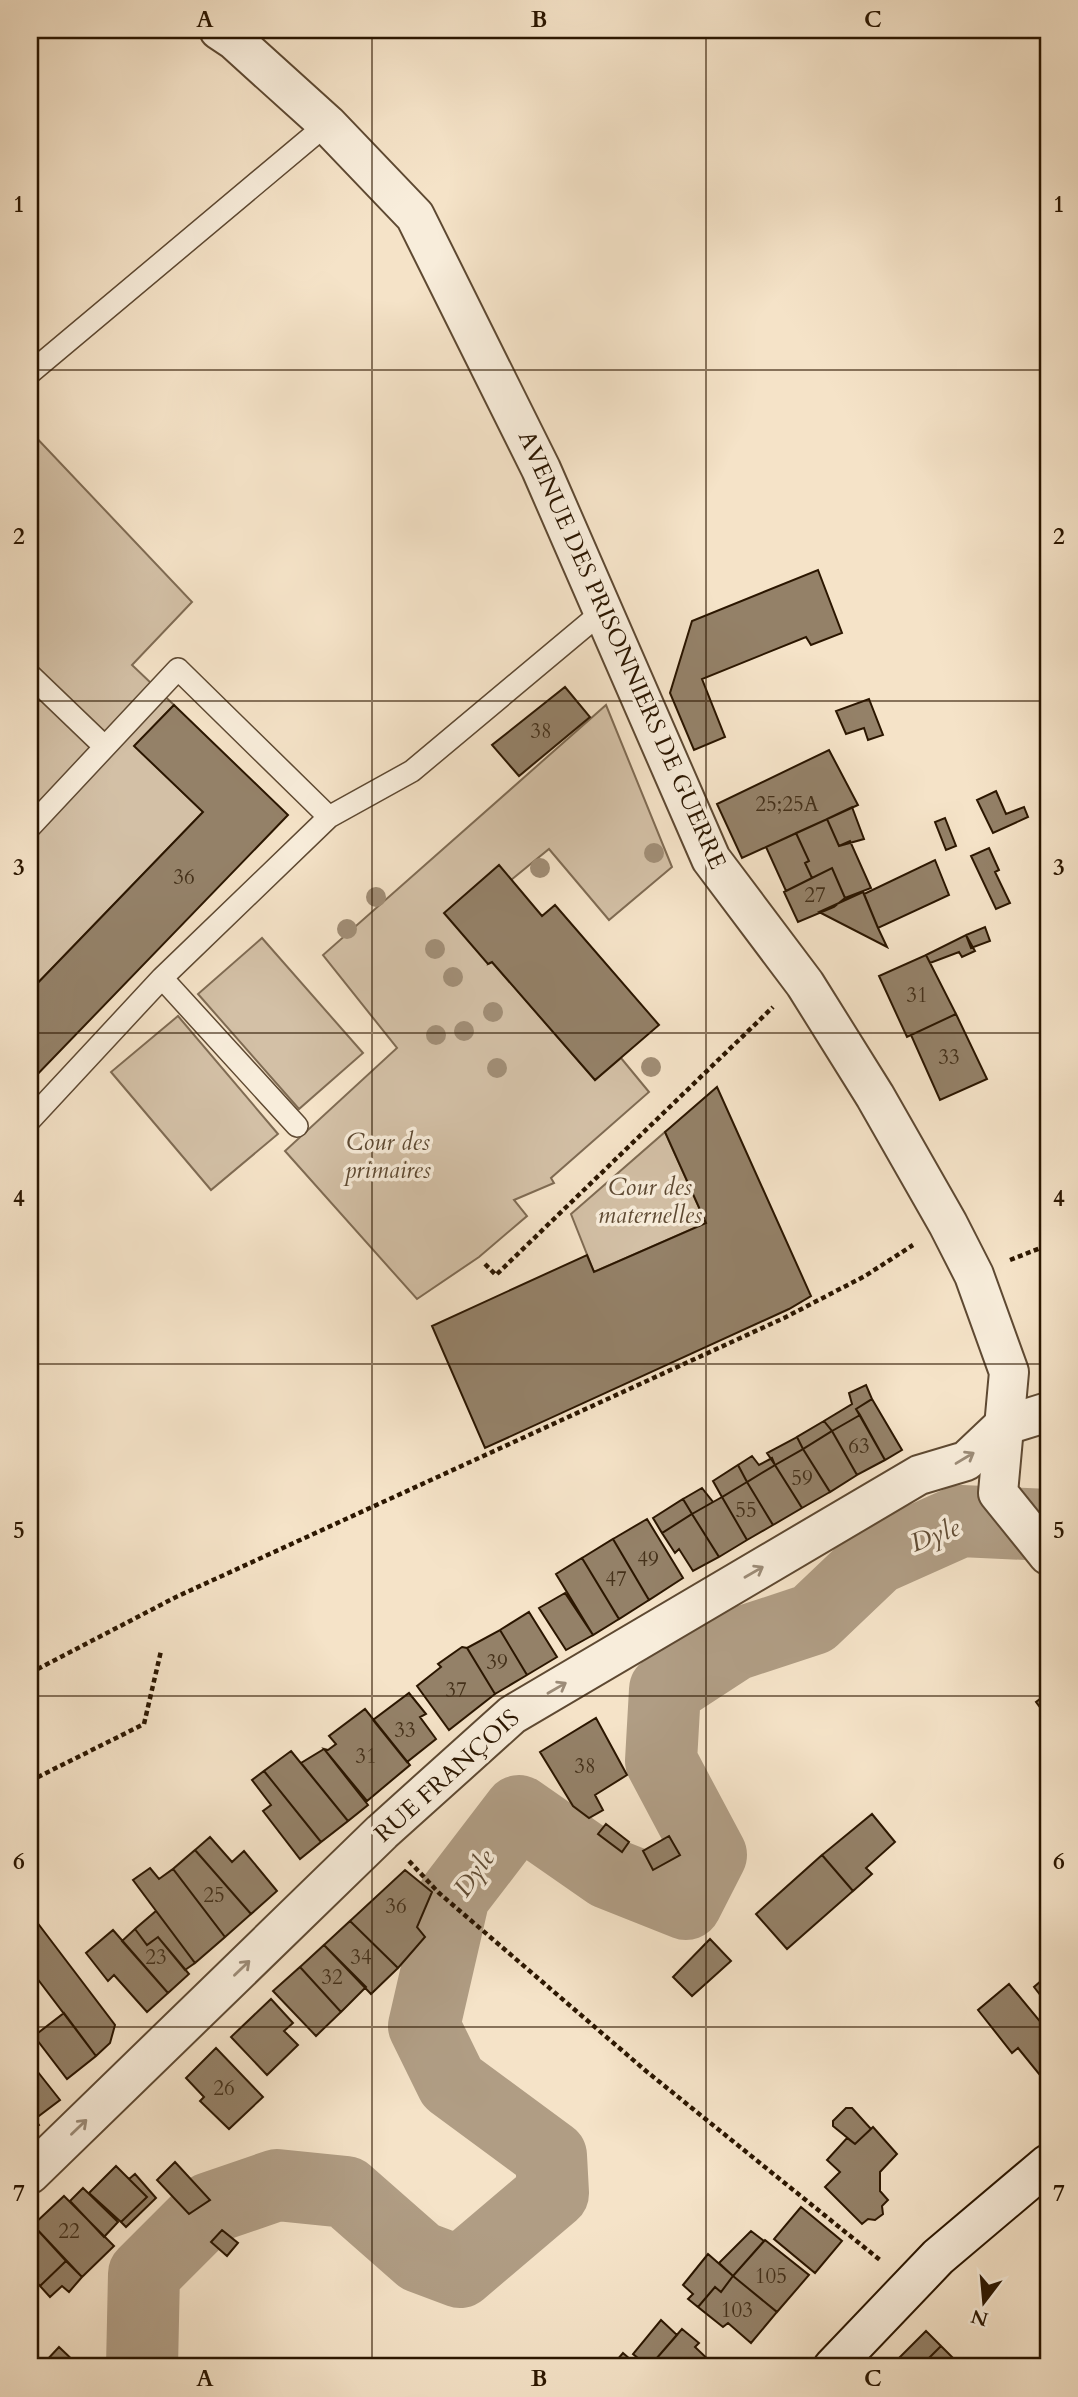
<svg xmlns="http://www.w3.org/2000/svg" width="1078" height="2397" font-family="Cardo,serif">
	<rect width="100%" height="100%" fill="#f5e3c8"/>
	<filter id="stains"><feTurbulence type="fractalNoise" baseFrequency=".00286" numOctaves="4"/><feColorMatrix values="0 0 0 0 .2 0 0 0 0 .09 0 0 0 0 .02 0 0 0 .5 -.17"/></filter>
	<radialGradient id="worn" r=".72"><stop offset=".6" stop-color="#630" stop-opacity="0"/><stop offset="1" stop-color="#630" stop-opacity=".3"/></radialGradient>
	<path fill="#d3c0a6" stroke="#7f6b53" stroke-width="2" d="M30 431 192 602 132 665 174 705 135 746 203 812 30 991Z
		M606 705 672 867 609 920 549 849 511 880 488 964 492 962 595 1080 621 1058 649 1092 551 1178 554 1183 514 1200 527 1216 479 1257 417 1299 285 1151 397 1048 323 955Z
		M262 938 363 1053 299 1109 198 994Z
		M178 1016 278 1134 211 1190 111 1072Z
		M665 1132 706 1223 594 1272 571 1214Z"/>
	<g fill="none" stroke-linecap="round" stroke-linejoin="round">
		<path stroke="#b09d84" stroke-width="72" d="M142 2367 144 2274 210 2208 277 2185 346 2192 420 2257 460 2272 553 2193 551 2156 452 2083 424 2026 454 1896 519 1811 608 1873 686 1904 711 1855 661 1761 665 1690 734 1645 813 1619 876 1559 961 1521 1048 1525"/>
	</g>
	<path fill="#948168" stroke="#2b1600" stroke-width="2" d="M818 570 842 633 811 645 806 637 702 679 725 737 694 750 670 693 692 621Z
		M565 687 590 717 519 776 492 745Z
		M869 699 883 735 868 740 864 728 846 734 836 711Z
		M174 705 288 815 30 1082V991L203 812 134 746Z
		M829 750 858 805 742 858 717 804Z
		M996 791 1006 814 1024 807 1028 817 993 833 977 800Z
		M852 807 864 839 839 846 827 819Z
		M945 818 956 846 946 850 935 822Z
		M827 819 839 846 850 841 871 888 845 898 832 868 812 878 805 863 809 861 796 833Z
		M796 833 809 861 805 863 812 878 786 891 766 847Z
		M989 848 999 870 995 872 1010 903 996 909 971 856Z
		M935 860 949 895 878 928 864 894Z
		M499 865 542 916 555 905 659 1025 595 1080 492 962 488 964 444 913Z
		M832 868 845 898 834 907 798 922 784 892Z
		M863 892 878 928 887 947 819 912Z
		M985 927 990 941 971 948 966 935Z
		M966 935 975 951 962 957 959 952 930 963 926 955Z
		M926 955 956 1014 907 1037 879 976Z
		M956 1014 987 1079 940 1100 911 1035Z
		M717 1087 811 1296 789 1309 485 1448 432 1326 587 1255 594 1272 706 1223 665 1132Z
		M866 1385 872 1399 856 1409 860 1415 832 1431 824 1421 852 1404 849 1393Z
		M872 1399 902 1450 885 1460 856 1409Z
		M860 1415 885 1460 857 1475 832 1431Z
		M824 1421 832 1431 803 1449 797 1437Z
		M832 1431 857 1475 830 1492 803 1449Z
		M797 1437 803 1449 775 1465 767 1453Z
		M803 1449 830 1492 802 1508 775 1465Z
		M752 1456 759 1465 772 1458 775 1465 747 1482 738 1465Z
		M738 1465 747 1482 722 1497 713 1481Z
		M775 1465 802 1508 773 1525 747 1482Z
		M747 1482 773 1525 747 1540 722 1497Z
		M702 1488 713 1502 692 1514 683 1499Z
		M722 1497 747 1540 719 1557 692 1514Z
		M683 1499 692 1514 662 1533 653 1518Z
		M692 1514 719 1557 693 1571 679 1549 675 1553 662 1533Z
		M647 1519 683 1578 649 1600 613 1539Z
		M613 1539 649 1600 619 1619 582 1558Z
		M582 1558 619 1619 593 1635 556 1574Z
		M565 1593 593 1635 566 1650 539 1608Z
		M529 1612 557 1657 527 1675 500 1630Z
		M500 1630 527 1675 495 1694 467 1648Z
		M462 1647 467 1648 495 1694 449 1730 417 1686 441 1667 438 1664Z
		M409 1693 426 1714 420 1717 436 1739 407 1762 373 1720Z
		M1048 1693V1718L1036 1702Z
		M365 1709 410 1765 367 1801 324 1749 328 1750 336 1744 329 1736Z
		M596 1718 627 1775 595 1795 603 1810 589 1818 573 1806 540 1752Z
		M324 1749 368 1805 348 1821 301 1763Z
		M291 1751 348 1821 321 1842 264 1771Z
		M264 1771 321 1842 300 1859 263 1811 271 1805 252 1780Z
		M872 1814 895 1842 866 1868 872 1874 853 1891 822 1855Z
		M606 1824 629 1842 622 1852 598 1834Z
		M669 1836 680 1855 653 1870 643 1851Z
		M210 1837 232 1862 244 1851 277 1891 251 1914 195 1850Z
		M195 1850 251 1914 225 1937 173 1869Z
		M822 1855 853 1891 787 1949 756 1914Z
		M150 1868 159 1879 173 1869 225 1937 195 1963 133 1880Z
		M405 1870 432 1892 417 1927 425 1937 398 1968 350 1921Z
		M156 1911 195 1963 185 1970 158 1937 147 1945 135 1929Z
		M30 1913 115 2025 110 2043 96 2056 30 1969Z
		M350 1921 398 1968 371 1994 324 1945Z
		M135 1929 147 1945 158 1937 189 1974 168 1993 122 1941Z
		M113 1930 168 1993 147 2012 114 1975 108 1981 86 1953Z
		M710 1939 731 1961 692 1996 673 1977Z
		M324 1945 366 1987 341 2012 300 1967Z
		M300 1967 341 2012 316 2036 273 1991Z
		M1048 1975V2005L1034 1987Z
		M1009 1984 1048 2031V2085L1018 2048 1012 2053 978 2010Z
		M271 1999 293 2023 284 2031 298 2045 267 2075 231 2037Z
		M64 2013 96 2056 67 2079 34 2036Z
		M216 2048 263 2097 229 2129 200 2101 204 2097 186 2078Z
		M30 2062 60 2100 35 2119 39 2125 30 2132Z
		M846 2108H852L871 2129 855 2144 833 2126V2121Z
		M873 2127 897 2154 880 2172V2191L888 2200 882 2206 883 2214 875 2220 868 2219 862 2224 825 2187 840 2172 827 2160 847 2138 855 2144Z
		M175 2162 210 2200 189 2214 157 2180Z
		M116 2166 147 2197 121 2222 89 2193Z
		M135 2174 156 2198 126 2227 121 2222 147 2197 129 2179Z
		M83 2188 118 2222 104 2237 70 2201Z
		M64 2196 114 2246 82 2277 33 2225Z
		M801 2207 842 2241 815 2273 774 2239Z
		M33 2225 66 2261 40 2286 30 2275V2229Z
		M222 2230 238 2243 227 2256 211 2242Z
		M751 2231 764 2241 733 2276 719 2263Z
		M765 2240 809 2275 777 2312 733 2276Z
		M708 2254 733 2276 721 2292 715 2287 698 2307 688 2299 693 2294 683 2285Z
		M66 2261 82 2277 69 2292 62 2286 50 2297 40 2286Z
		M733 2276 777 2312 751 2343 728 2323 723 2327 698 2307 715 2287 721 2292Z
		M661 2320 677 2335 649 2367 633 2354Z
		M682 2329 699 2343 695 2347 716 2367H649Z
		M926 2331 941 2346 920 2367H909L899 2358Z
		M941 2346 956 2361 949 2367H920Z
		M59 2347 80 2367H53L46 2361Z
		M623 2353 639 2367H611Z"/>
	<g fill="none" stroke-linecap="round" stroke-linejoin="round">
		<defs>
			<path id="service" d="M30 373 327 124
				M30 675 105 747
				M30 827 178 669 329 817
				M162 978 297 1126
				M30 1120 162 978 329 817 412 771 602 612"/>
			<path id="minor" d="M30 2174 382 1832 512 1715 919 1475 966 1461 1003 1426 1048 1412"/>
			<path id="tertiary" d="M219 30 234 40 327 124 415 216 541 469 711 859 805 984 875 1096 948 1224 974 1275 1009 1372 998 1493 1048 1555"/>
			<path id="secondary" d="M833 2367 938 2257 1048 2164"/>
		</defs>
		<use href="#service" stroke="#5e4932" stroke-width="24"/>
		<use href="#minor" stroke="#5e4932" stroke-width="42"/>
		<use href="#tertiary" stroke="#5e4932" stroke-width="42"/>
		<use href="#secondary" stroke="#2b1600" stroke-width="42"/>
		<path stroke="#2b1600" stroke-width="4.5" stroke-dasharray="5 3.5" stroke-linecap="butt" d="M1010 1260 1048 1245
			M485 1264 496 1275 773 1007
			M30 1673 176 1597 784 1318 865 1276 913 1245
			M30 1781 144 1724 161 1651
			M409 1861 439 1893 646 2071 880 2260"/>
		<use href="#service" stroke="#f8eddb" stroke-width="21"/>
		<use href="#minor" stroke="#f8eddb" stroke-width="38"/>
		<use href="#tertiary" stroke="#f8eddb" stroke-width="38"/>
		<use href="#secondary" stroke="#f8eddb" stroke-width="38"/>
	</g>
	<g fill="#a18e76">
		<circle cx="654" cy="853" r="10"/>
		<circle cx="540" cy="868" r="10"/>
		<circle cx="376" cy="897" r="10"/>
		<circle cx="347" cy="929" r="10"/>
		<circle cx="435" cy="949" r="10"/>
		<circle cx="453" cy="977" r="10"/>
		<circle cx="493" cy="1012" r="10"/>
		<circle cx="464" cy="1031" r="10"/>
		<circle cx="436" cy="1035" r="10"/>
		<circle cx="651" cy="1067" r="10"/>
		<circle cx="497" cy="1068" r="10"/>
	</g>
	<defs><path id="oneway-shaft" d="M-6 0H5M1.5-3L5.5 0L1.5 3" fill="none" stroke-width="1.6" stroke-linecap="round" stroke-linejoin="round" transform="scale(1.75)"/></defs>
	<g stroke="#9c8c78">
		<use href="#oneway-shaft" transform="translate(965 1458) rotate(-31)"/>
		<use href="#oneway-shaft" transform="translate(754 1572) rotate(-30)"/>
		<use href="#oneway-shaft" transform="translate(557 1688) rotate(-30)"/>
		<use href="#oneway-shaft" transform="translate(242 1968) rotate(-44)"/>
		<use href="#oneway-shaft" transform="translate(79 2127) rotate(-44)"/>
	</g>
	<path fill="none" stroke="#2b1600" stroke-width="2" stroke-opacity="0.55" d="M372 30V2367M706 30V2367M30 370H1048M30 701H1048M30 1033H1048M30 1364H1048M30 1696H1048M30 2027H1048"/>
	<g text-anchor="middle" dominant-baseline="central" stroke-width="7" stroke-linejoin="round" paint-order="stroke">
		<g font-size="21" fill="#45311a">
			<text x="541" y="731">38</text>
			<text x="787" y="804">25;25A</text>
			<text x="184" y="877">36</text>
			<text x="815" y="895">27</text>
			<text x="917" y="995">31</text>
			<text x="949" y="1057">33</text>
			<text x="859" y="1446">63</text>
			<text x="802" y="1478">59</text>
			<text x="746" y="1510">55</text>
			<text x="648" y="1559">49</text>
			<text x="616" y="1579">47</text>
			<text x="497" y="1662">39</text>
			<text x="456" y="1690">37</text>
			<text x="405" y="1730">33</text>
			<text x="366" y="1756">31</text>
			<text x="585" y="1766">38</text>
			<text x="214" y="1895">25</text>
			<text x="396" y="1906">36</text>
			<text x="156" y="1957">23</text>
			<text x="361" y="1957">34</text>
			<text x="332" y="1977">32</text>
			<text x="224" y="2088">26</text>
			<text x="69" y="2231">22</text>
			<text x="771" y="2276">105</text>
			<text x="737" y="2310">103</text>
		</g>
		<g font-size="24" fill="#2b1600" stroke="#f8eddb">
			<text transform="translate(622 650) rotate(66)">AVENUE DES PRISONNIERS DE GUERRE</text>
			<text transform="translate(447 1776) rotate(-42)">RUE FRANÇOIS</text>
		</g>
		<g font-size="24" font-style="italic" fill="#5d4932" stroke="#f8eddb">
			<text x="388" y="1142">Cour des<tspan x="388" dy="28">primaires</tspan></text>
			<text x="650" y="1187">Cour des<tspan x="650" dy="28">maternelles</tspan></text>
		</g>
		<g font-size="26" font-style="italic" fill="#604c35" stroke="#f8eddb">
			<text transform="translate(935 1535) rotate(-21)">Dyle</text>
			<text transform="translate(474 1873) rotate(-55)">Dyle</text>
		</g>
	</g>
	<rect width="1078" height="2397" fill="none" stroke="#f5e3c8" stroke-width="77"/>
	<g transform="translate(984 2302) rotate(196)" stroke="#f8eddb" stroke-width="5" paint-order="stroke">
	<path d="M0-5L12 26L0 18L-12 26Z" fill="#2b1600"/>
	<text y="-10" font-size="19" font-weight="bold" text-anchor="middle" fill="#2b1600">N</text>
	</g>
	<rect x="38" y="38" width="1002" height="2320" fill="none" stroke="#2b1600" stroke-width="2.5"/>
	<g font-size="23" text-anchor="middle" font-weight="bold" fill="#2b1600">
		<text x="205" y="27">A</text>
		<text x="539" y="27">B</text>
		<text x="873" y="27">C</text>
		<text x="19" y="212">1</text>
		<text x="1059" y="212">1</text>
		<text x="19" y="544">2</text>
		<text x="1059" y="544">2</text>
		<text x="19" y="875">3</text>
		<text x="1059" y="875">3</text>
		<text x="19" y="1206">4</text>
		<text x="1059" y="1206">4</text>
		<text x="19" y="1538">5</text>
		<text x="1059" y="1538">5</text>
		<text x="19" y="1869">6</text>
		<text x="1059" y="1869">6</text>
		<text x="19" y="2201">7</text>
		<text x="1059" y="2201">7</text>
		<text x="205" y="2386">A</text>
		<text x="539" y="2386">B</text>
		<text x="873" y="2386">C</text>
	</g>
	<rect width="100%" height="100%" filter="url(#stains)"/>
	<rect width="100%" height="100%" fill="url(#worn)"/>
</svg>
